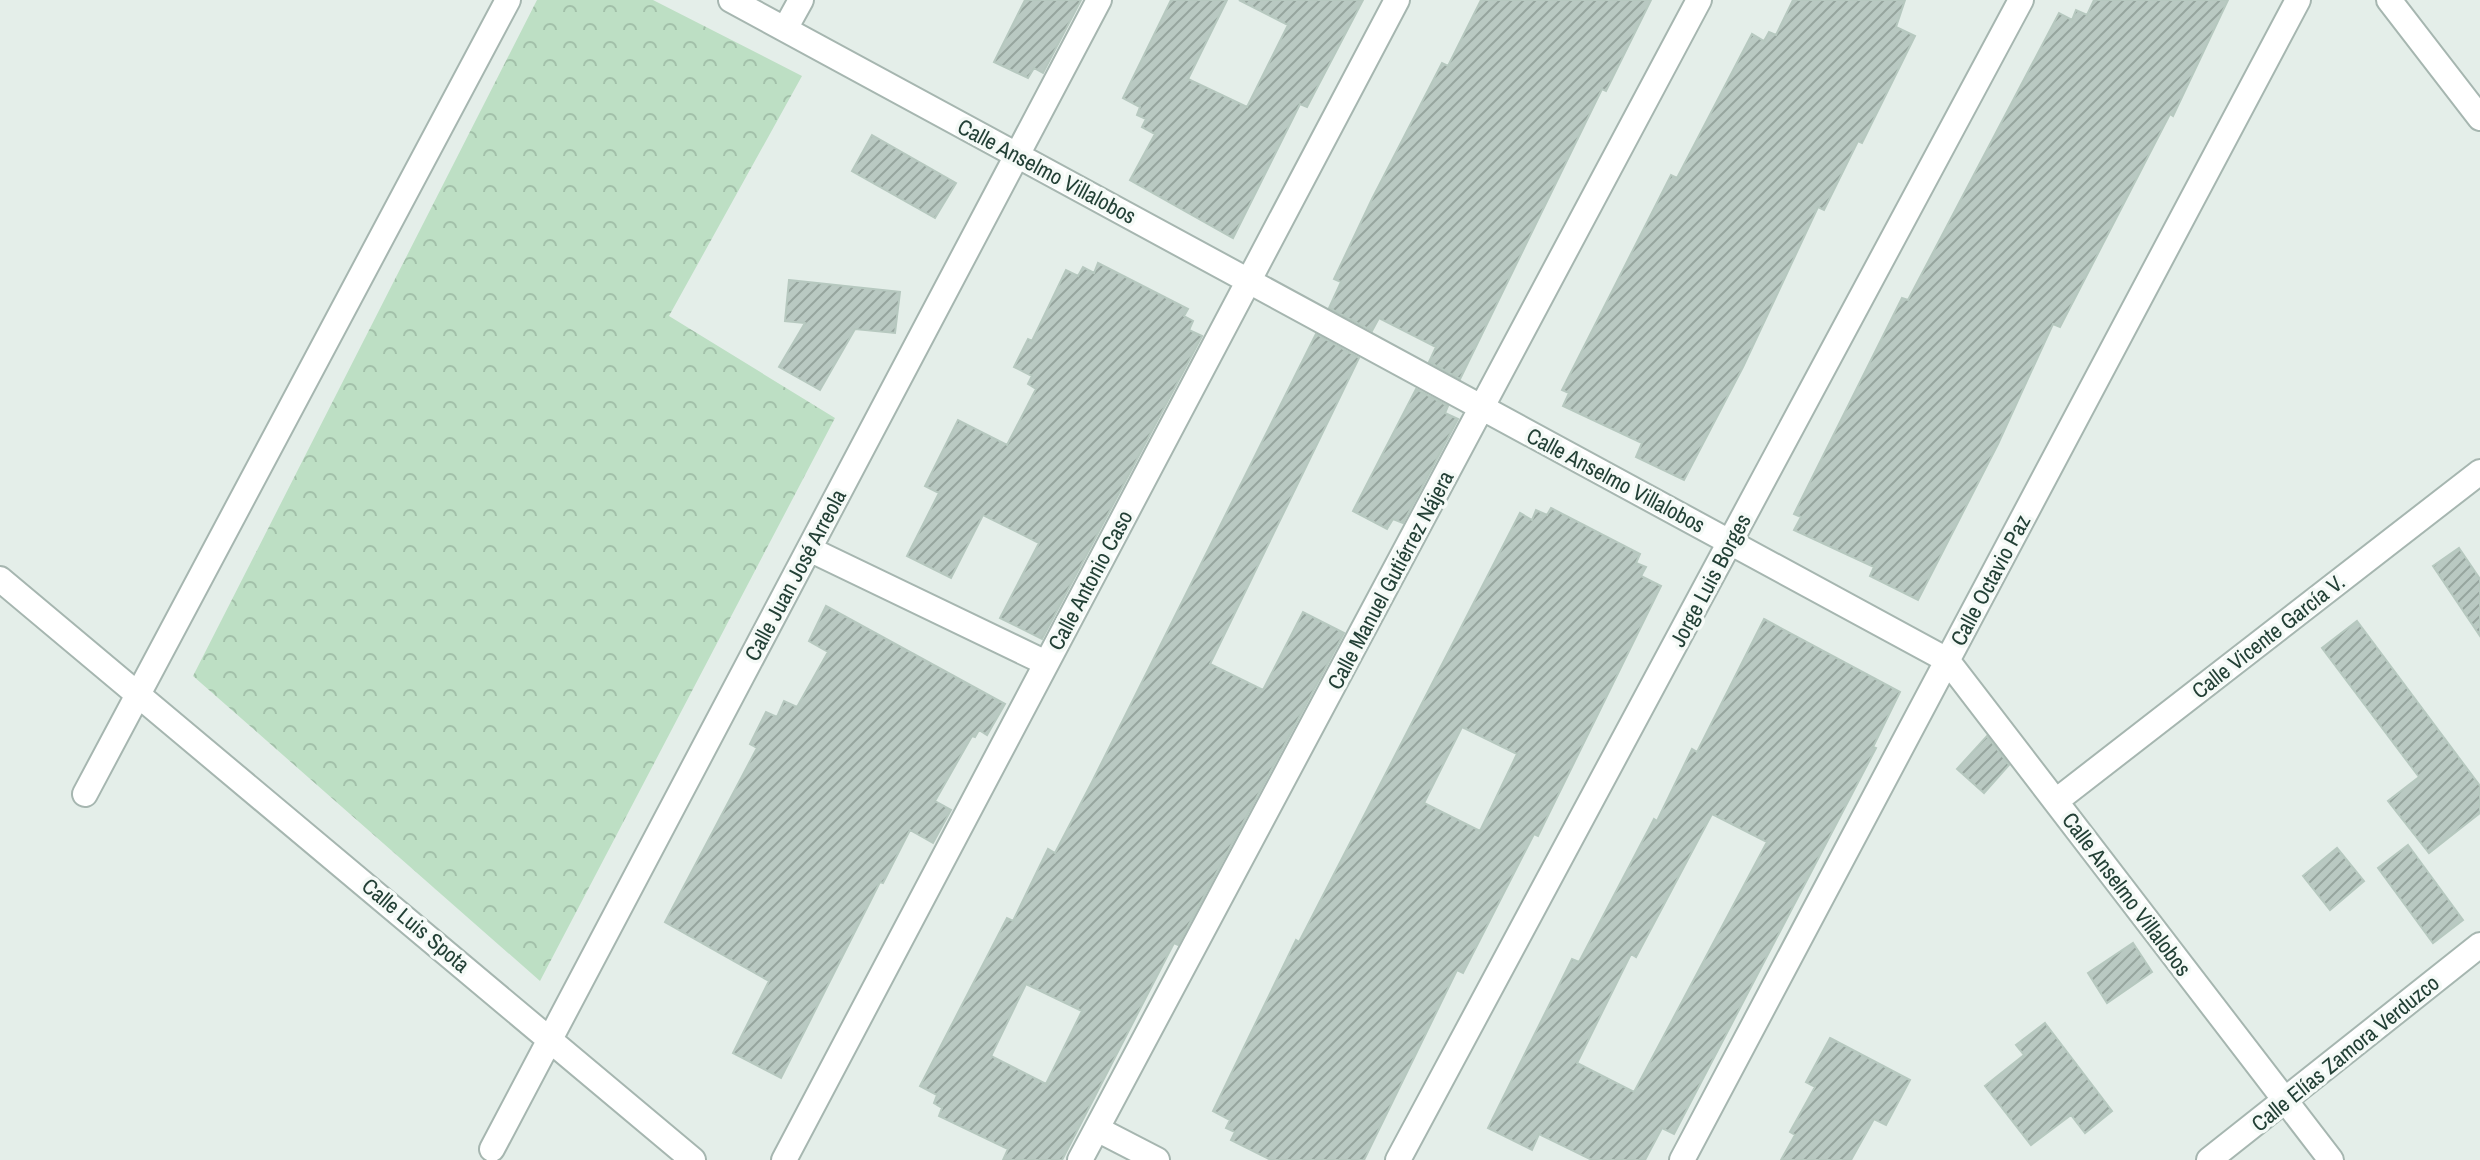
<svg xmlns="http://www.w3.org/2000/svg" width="2480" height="1160" font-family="'Archivo Narrow',sans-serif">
	<defs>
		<pattern id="forest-crowns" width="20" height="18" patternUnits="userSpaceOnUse" patternTransform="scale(2)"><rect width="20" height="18" fill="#bddfc4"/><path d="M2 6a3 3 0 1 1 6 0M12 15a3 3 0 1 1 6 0" fill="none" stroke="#a2c0a9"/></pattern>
		<pattern id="building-hatch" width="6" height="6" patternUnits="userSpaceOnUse" patternTransform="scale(2)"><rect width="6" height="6" fill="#b9c9c2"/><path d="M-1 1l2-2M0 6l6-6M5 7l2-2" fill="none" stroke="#96a59e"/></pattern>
	</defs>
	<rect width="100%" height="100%" fill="#e4eee9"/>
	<path fill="url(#forest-crowns)" d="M537 0H653L802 76 669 316 835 418 540 981 193 676Z"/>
	<path fill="url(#building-hatch)" stroke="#b6c8bf" stroke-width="2" fill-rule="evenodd" d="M1025 0H1081L1043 73 1034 68 1028 78 994 62Z
		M1171 0H1227L1188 79 1247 107 1288 25 1239 0H1363L1307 107 1300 104 1233 238 1130 180 1155 134 1142 127 1146 119 1137 115 1140 107 1123 98Z
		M1481 0H1651L1606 91 1602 89 1460 379 1429 362 1436 347 1379 318 1372 331 1329 308 1341 282 1334 279 1372 199 1442 63 1448 66Z
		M1793 0H1905L1896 27 1915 36 1862 143 1858 141 1824 210 1818 207 1743 367 1684 480 1636 457 1642 443 1563 406 1569 393 1562 390 1671 175 1677 178 1752 34 1764 41 1769 32 1776 35Z
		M2094 0H2228L2173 116 2170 114 2060 327 2053 324 1998 444 1918 600 1870 576 1874 567 1794 530 1801 517 1794 514 1902 298 1908 300 2059 13 2072 20 2076 10 2087 15Z
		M872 135 956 183 935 218 852 171Z
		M1098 263 1188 309 1184 316 1193 321 1189 330 1202 336 1042 639 1000 618 1039 543 983 515 951 578 907 556 939 493 925 486 958 420 1007 445 1036 389 1028 384 1032 376 1014 367 1028 339 1032 341 1066 270 1078 276 1083 267 1094 273Z
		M789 280 900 292 895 333 855 329 820 390 779 367 805 323 785 321Z
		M1316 334 1359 358 1210 664 1263 690 1303 612 1344 633 1178 945 1174 943 1062 1160H1003L1008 1149 939 1116 942 1108 934 1103 937 1095 920 1086 1007 918 1013 921 1048 849 1055 853 1092 782ZM1026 984 1082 1011 1046 1084 991 1056Z
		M1416 389 1448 406 1445 413 1458 419 1403 523 1393 519 1387 529 1353 511Z
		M1551 508 1640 554 1636 563 1646 567 1641 576 1661 586 1538 836 1534 834 1463 973 1457 970 1364 1160H1271L1231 1140 1235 1132 1226 1128 1230 1120 1213 1111 1296 940 1299 942 1520 513 1532 520 1536 510 1547 515ZM1462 727 1517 754 1480 831 1424 803Z
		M2459 548 2480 579V636L2433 566Z
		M826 606 1005 704 987 735 979 730 975 737 972 736 935 801 951 810 933 843 910 830 883 883 880 882 781 1078 733 1053 769 981 665 922 757 748 750 744 766 712 777 717 784 701 797 707 828 652 809 641Z
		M1764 619 1900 692 1873 747 1876 748 1674 1134 1662 1128 1645 1160H1592L1539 1134 1532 1150 1488 1128 1572 959 1579 962 1654 819 1657 821 1692 749 1697 752ZM1712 814 1767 842 1634 1092 1577 1063 1631 954 1636 957Z
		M2357 621 2480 786V813L2429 853 2388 801 2419 777 2322 648Z
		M1987 736 2009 765 1984 793 1957 769Z
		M2408 845 2463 920 2433 943 2378 868Z
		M2337 848 2364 881 2330 910 2303 876Z
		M2133 943 2152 972 2107 1003 2088 973Z
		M2045 1023 2112 1111 2085 1133 2071 1115 2031 1145 1985 1086 2024 1055 2016 1045Z
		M1830 1038 1910 1080 1886 1125 1874 1119 1851 1160H1781L1795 1135 1790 1132 1815 1087 1806 1082Z"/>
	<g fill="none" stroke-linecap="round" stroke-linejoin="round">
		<defs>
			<path id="minor" d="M731 0 1947 660 2331 1160
				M2389 0 2480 118
				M785 29 801 0
				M809 549 1046 663
				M0 579 693 1160
				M85 794 508 0
				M2056 801 2480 472
				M1097 1129 1157 1160
				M492 1149 1099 0
				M784 1160 1397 0
				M1080 1160 1699 0
				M1398 1160 2021 0
				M1682 1160 2298 0
				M2209 1160 2480 945"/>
		</defs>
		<use href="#minor" stroke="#a6b6b0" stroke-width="28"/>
		<use href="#minor" stroke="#fff" stroke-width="24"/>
	</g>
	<g text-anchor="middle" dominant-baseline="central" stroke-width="7" stroke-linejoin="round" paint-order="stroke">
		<g font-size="22" fill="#234036" stroke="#f5faf7">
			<text transform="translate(1047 171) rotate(28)">Calle Anselmo Villalobos</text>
			<text transform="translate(1616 480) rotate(28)">Calle Anselmo Villalobos</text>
			<text transform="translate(795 575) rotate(-62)">Calle Juan José Arreola</text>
			<text transform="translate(1090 580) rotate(-62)">Calle Antonio Caso</text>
			<text transform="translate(1390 580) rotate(-62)">Calle Manuel Gutiérrez Nájera</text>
			<text transform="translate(1710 580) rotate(-62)">Jorge Luis Borges</text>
			<text transform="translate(1990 580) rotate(-62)">Calle Octavio Paz</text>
			<text transform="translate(2268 636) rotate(-38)">Calle Vicente García V.</text>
			<text transform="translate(2127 894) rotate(53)">Calle Anselmo Villalobos</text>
			<text transform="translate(416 925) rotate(40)">Calle Luis Spota</text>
			<text transform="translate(2345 1053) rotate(-39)">Calle Elías Zamora Verduzco</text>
		</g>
	</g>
</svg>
